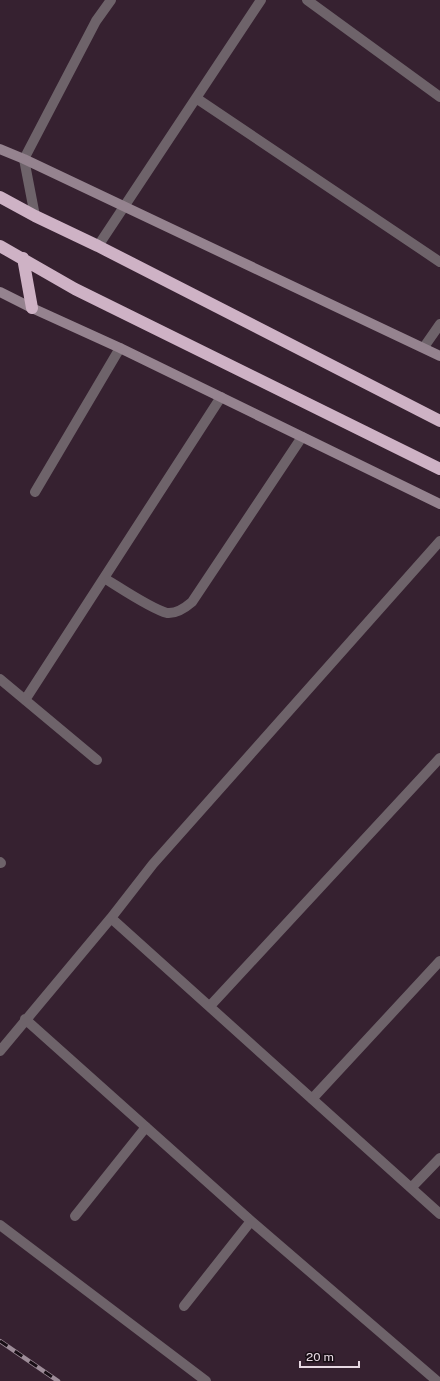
<svg xmlns="http://www.w3.org/2000/svg" width="440" height="1381" font-family="'Public Sans',sans-serif">
	<rect width="100%" height="100%" fill="#362130"/>
	<g fill="none" stroke-linecap="round" stroke-linejoin="round">
		<path stroke="#6e636a" stroke-width="10" d="M307 0 440 97
			M196 98 440 262
			M35 216 24 159 96 21 111 0
			M98 246 261 0
			M424 347 440 324
			M35 492 120 348
			M104 578C119 587 151 609 167 613 176 614 185 608 192 602L302 437
			M0 679 97 760
			M25 700 221 397
			M0 862 1 863
			M111 918 440 1214
			M210 1006 440 758
			M25 1019 251 1221 437 1381
			M0 1051 111 918 153 864 440 541
			M312 1099 440 961
			M411 1188 440 1158
			M75 1216 146 1127
			M0 1225 206 1381
			M184 1306 251 1221"/>
		<path stroke="#95838f" stroke-width="10" d="M0 149 24 159 440 356
			M0 292 32 308 120 348 440 504"/>
		<path stroke="#ceb2c5" stroke-width="12" d="M0 197 35 216 98 246 440 421
			M0 246 75 289 440 469
			M23 258 32 308"/>
		<defs>
			<path id="rail" d="M0 1341 58 1381"/>
		</defs>
		<use href="#rail" stroke="#9d8c98" stroke-width="4.5"/>
		<use href="#rail" stroke="#180e15" stroke-width="3" stroke-dasharray="9" stroke-linecap="butt"/>
	</g>
	<path d="M300 1361v6h59v-6" fill="none" stroke="#e7d8e2" stroke-width="2"/>
	<text x="306" y="1361" font-size="12" fill="#e7d8e2" stroke="#180e15" stroke-width="3" paint-order="stroke">20 m</text>
</svg>
